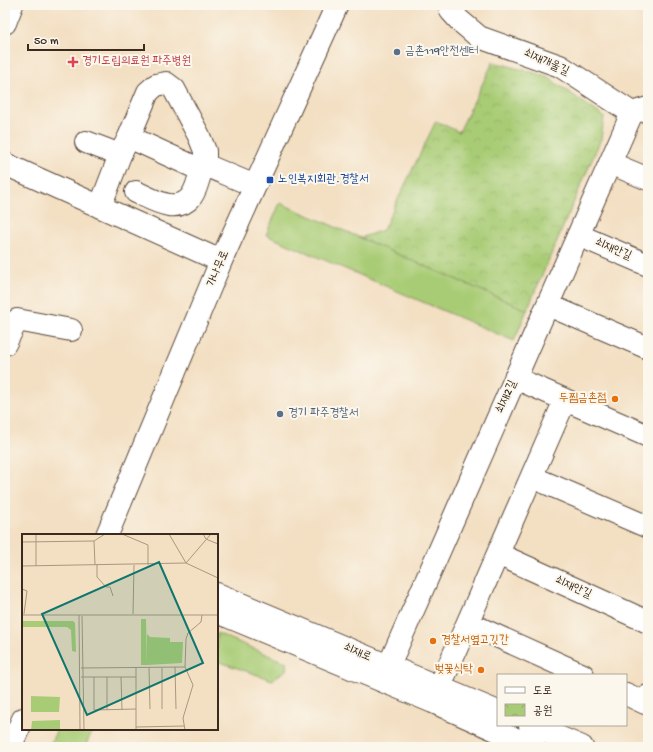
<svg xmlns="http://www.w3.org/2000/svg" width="653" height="752" font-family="'Gochi Hand','Poor Story',sans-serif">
	<defs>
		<pattern id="park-crowns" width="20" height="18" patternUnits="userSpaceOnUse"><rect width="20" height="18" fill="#a8cc75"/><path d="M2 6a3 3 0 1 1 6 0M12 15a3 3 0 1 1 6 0" fill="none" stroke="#92af65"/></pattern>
	</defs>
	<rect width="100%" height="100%" fill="#fbf7ec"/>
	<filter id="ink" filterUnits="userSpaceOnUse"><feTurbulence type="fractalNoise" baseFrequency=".025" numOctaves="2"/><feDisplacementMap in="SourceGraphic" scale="8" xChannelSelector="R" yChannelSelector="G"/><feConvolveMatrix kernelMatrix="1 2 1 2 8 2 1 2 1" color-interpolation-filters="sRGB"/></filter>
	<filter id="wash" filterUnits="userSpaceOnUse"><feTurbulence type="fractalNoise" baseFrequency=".012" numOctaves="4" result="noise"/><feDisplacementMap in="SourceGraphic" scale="16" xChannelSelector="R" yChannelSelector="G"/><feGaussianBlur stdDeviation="0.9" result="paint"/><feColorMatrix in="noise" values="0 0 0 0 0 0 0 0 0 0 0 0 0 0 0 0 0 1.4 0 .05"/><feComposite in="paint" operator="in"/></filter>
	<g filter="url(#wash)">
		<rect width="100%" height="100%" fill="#f3dfc2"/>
		<path fill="#a8cc75" stroke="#727b4a" d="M280 203 527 310 514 341 266 235Z
			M217 633 287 663 286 670 272 680 217 661Z
			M57 729H93L85 747H49Z"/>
		<path fill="url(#park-crowns)" stroke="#727b4a" d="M493 62 546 76 604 117 601 139 527 310 360 238 383 230 436 121 459 132Z"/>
	</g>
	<g filter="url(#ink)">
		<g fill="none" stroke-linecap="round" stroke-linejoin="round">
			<defs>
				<path id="minor" d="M450 5 451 11 460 21 479 37 560 66 632 113 648 108
					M5 23 12 5
					M86 142 120 155
					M610 163 648 179
					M5 164 221 261
					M205 165 201 170 129 137 148 92 156 85 166 83 174 89 199 136 205 151V165L255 186
					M136 192C152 199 176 215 191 197 196 190 199 179 201 170
					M100 207 120 155 129 137
					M578 235 648 265
					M548 305 648 348
					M5 344 17 320 71 330
					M515 378 648 436
					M532 477 648 527
					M107 535 221 261 337 5
					M498 554 648 622
					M217 594 498 712
					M217 612 433 702 534 747
					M468 623 583 675
					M382 681 632 113
					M626 694 645 703 648 696
					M433 702 565 400
					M530 725 582 747
					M10 747 23 719"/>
			</defs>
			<use href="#minor" stroke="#574537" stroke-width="24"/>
			<use href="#minor" stroke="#fff" stroke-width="22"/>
		</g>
	</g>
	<g fill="#5c6f8a" stroke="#fbf7ec" stroke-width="1.5">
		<circle cx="397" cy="52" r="4"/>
		<circle cx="280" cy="414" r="4"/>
	</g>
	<path fill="#e0444e" stroke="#fbf7ec" stroke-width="1.5" d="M71 56h4v4h4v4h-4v4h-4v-4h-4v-4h4z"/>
	<rect fill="#1a4fb4" stroke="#fbf7ec" stroke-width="1.5" x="266" y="176" width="8" height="8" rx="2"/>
	<g fill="#e8710a" stroke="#fbf7ec" stroke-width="1.5">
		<circle cx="615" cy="399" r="4"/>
		<circle cx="433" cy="641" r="4"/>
		<circle cx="481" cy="670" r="4"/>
	</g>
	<g text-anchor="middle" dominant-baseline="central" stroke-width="4" stroke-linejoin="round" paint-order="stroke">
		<g font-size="12" fill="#4e5e75" stroke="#fbf7ec" text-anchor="start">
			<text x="405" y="52">금촌119안전센터</text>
			<text x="288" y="414">경기 파주경찰서</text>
		</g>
		<g font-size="12" fill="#be3a42" stroke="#fbf7ec" text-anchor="start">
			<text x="82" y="62">경기도립의료원 파주병원</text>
		</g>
		<g font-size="12" fill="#3b2a1e" stroke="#fbf7ec">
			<text transform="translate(546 63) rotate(24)">쇠재개울길</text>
			<text transform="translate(613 250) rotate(23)">쇠재안길</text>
			<text transform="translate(219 269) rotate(-67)">가나무로</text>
			<text transform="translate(507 397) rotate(-66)">쇠재2길</text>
			<text transform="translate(573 588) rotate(24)">쇠재안길</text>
			<text transform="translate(357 653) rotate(23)">쇠재로</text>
		</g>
		<g font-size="12" fill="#164399" stroke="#fbf7ec" text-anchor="start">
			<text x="278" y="180">노인복지회관.경찰서</text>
		</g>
		<g font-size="12" fill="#c56008" stroke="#fbf7ec" text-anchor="end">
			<text x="607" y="399">두찜금촌점</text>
			<text x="441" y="641" text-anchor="start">경찰서옆고깃간</text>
			<text x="473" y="670">벚꽃식탁</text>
		</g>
	</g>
	<g transform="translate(22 534)">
		<rect width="196" height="196" fill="#f3dfc2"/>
		<path d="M119 85H124L125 131H119ZM0 87H51L53 89 54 118 50 117 49 96 45 93H0ZM9 162 38 163 37 178H9Z" fill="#a8cc75"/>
		<path d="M125 100 128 103 148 104V108H161L160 129 125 131ZM38 186V196H9L10 187Z" fill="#a8cc75"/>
		<path fill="none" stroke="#a99780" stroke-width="1" d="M100 0 126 11V31M147 0 164 29 196 44M181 0 184 5 196 10M72 7 73 31M0 8 72 7 83 0M75 30V43L84 53H88L91 62M0 32 164 29 189 0M14 32V0M0 55 5 57 2 80M111 80 112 31M0 81H196M57 81 58 196M60 82 62 196M153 133 154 175M59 134 163 133M114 134V196M127 134 128 175M140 134V175M59 143H114M72 143V176L114 175M99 143 100 176M85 176V143M114 193 162 192M163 196 161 184 171 151 163 133 164 105 166 99 179 88 180 81"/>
		<path fill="#0f766e" fill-opacity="0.15" stroke="#0f766e" stroke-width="2" d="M137 28 181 129 65 181 20 80Z"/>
		<rect width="196" height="196" fill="none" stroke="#3b2a1e" stroke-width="2"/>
	</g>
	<rect width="653" height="752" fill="none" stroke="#fbf7ec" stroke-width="20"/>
	<rect x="497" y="674" width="130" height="52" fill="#fbf7ec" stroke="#aea59a"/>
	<rect x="505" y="687" width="20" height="6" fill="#ffffff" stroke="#aea59a"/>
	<text x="533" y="694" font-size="12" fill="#3b2a1e">도로</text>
	<rect x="505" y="704" width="20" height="12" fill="url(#park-crowns)" stroke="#aea59a"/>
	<text x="533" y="714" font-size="12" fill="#3b2a1e">공원</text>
	<path d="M28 44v6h116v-6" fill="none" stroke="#3b2a1e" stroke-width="2"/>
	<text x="34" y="44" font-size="12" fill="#3b2a1e" stroke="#fbf7ec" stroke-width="3" paint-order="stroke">50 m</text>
</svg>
